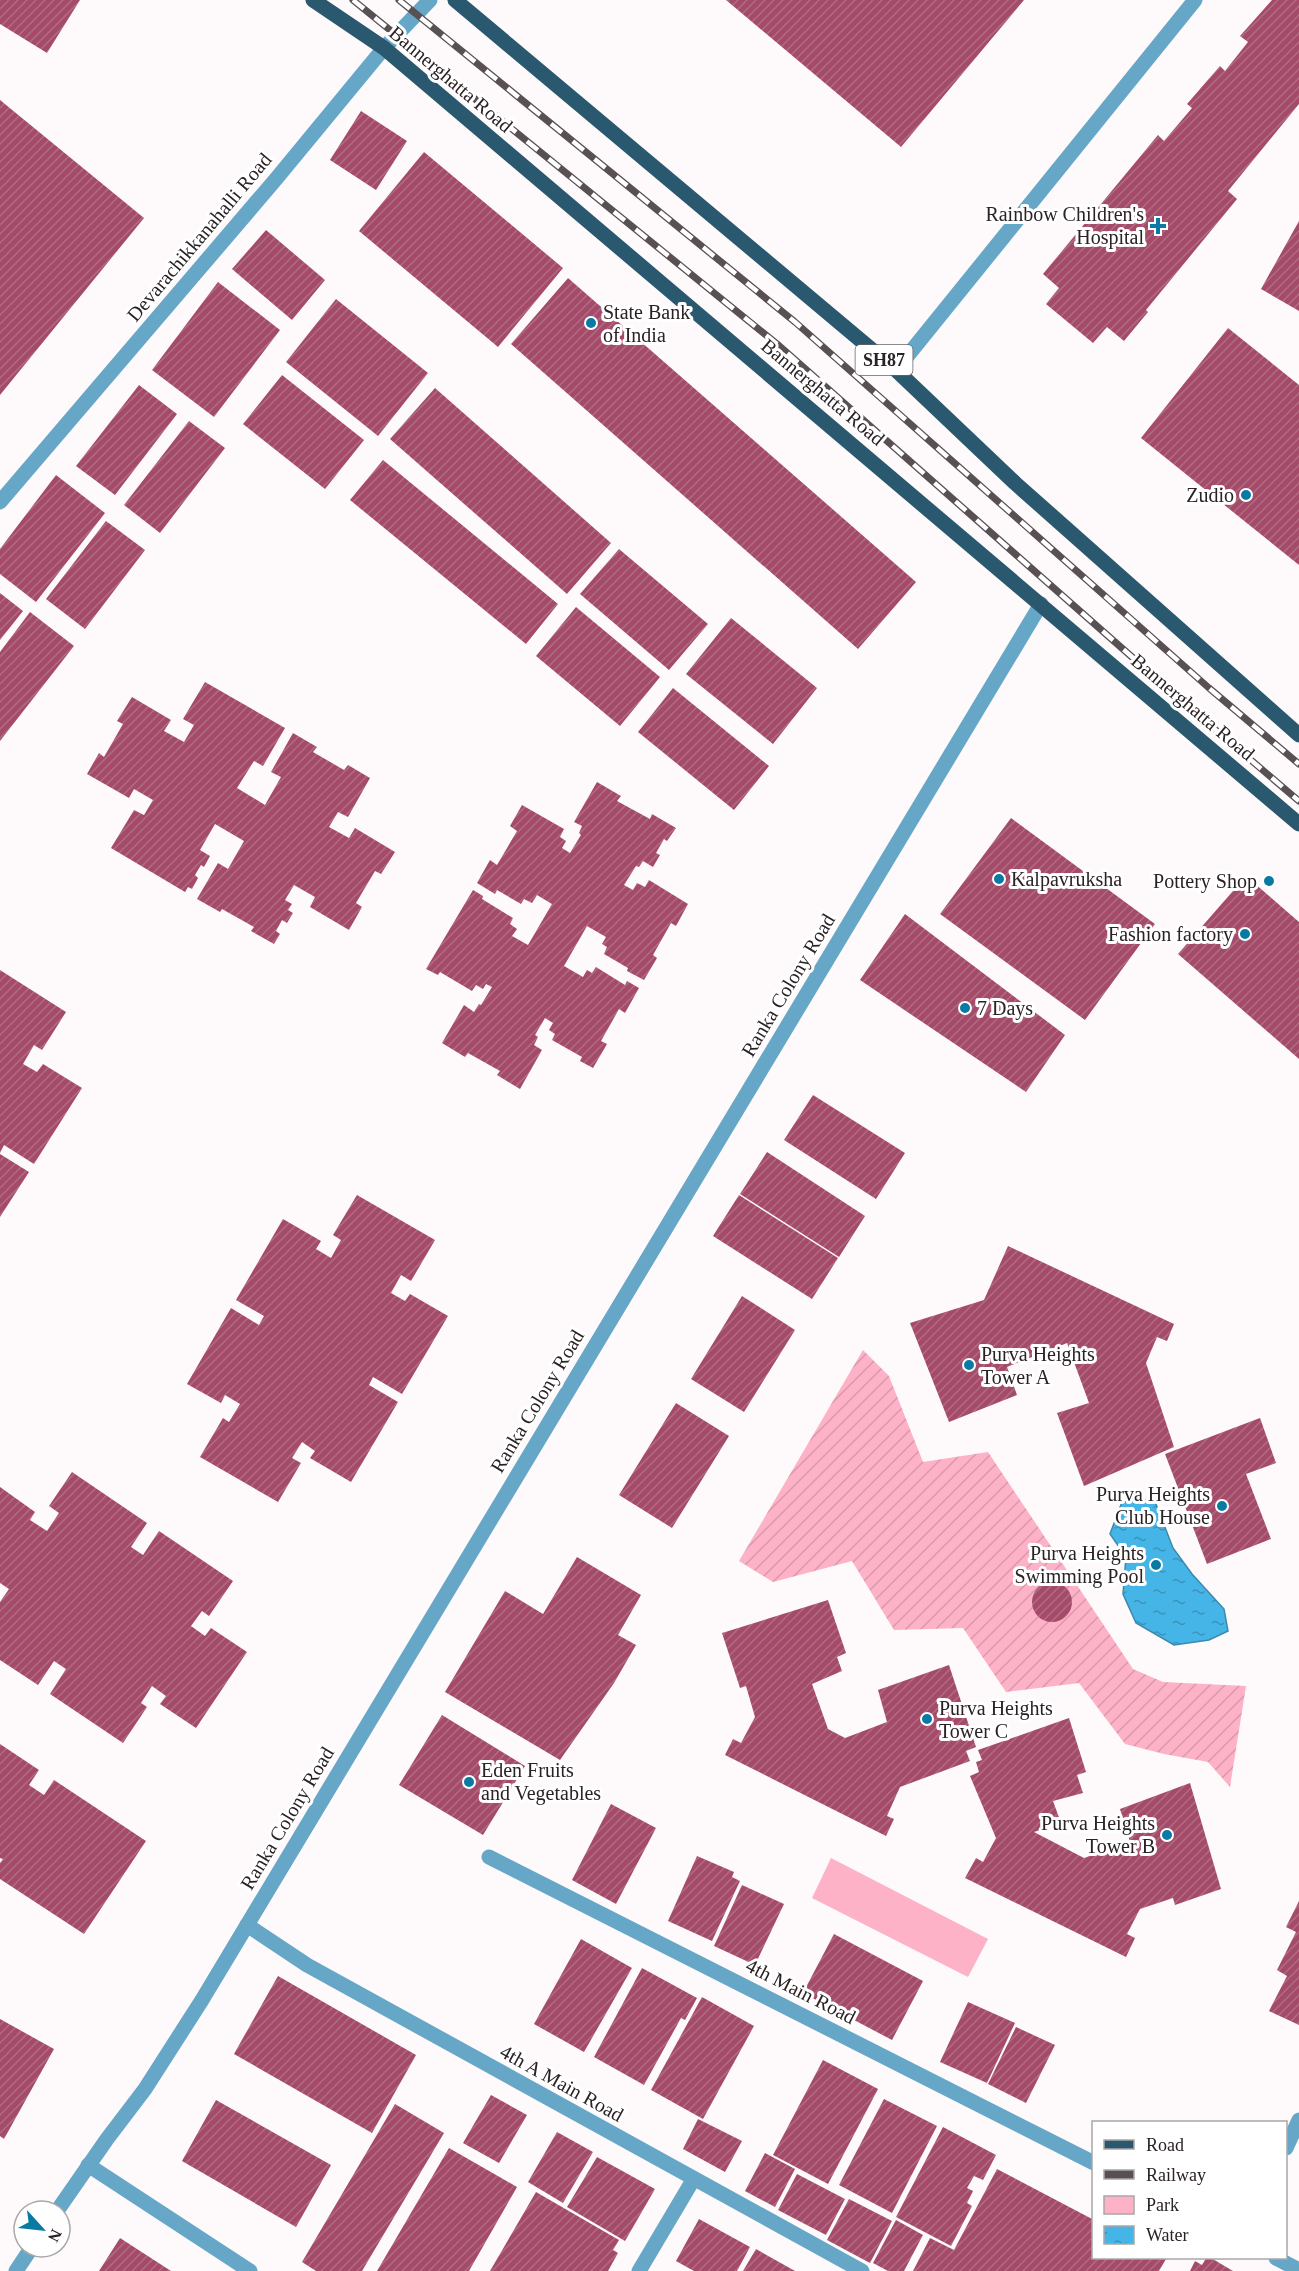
<svg xmlns="http://www.w3.org/2000/svg" width="1299" height="2271" font-family="'Times New Roman',serif">
	<defs>
		<pattern id="garden-furrows" width="10" height="10" patternUnits="userSpaceOnUse" patternTransform="scale(1.5)"><rect width="10" height="10" fill="#fdb2c7"/><path d="M-1 1l2-2M0 10L10 0M9 11l2-2" fill="none" stroke="#d999ab"/></pattern>
		<pattern id="water-ripples" width="26" height="14" patternUnits="userSpaceOnUse" patternTransform="scale(1.5)"><rect width="26" height="14" fill="#45b5e7"/><path d="M2 4q2-2 4 0t4 0M15 11q2-2 4 0t4 0" fill="none" stroke="#3a93bb"/></pattern>
		<pattern id="building-hatch" width="6" height="6" patternUnits="userSpaceOnUse" patternTransform="scale(1.5)"><rect width="6" height="6" fill="#a54b69"/><path d="M-1 1l2-2M0 6l6-6M5 7l2-2" fill="none" stroke="#ad6d82"/></pattern>
	</defs>
	<rect width="100%" height="100%" fill="#fef9fa"/>
	<path fill="#fdb2c7" d="M831 1858 988 1939 968 1977 812 1898Z"/>
	<path fill="url(#garden-furrows)" d="M863 1350 889 1376 923 1462 988 1452 1133 1669 1163 1682 1246 1686 1230 1787 1208 1762 1164 1754 1125 1744 1079 1683 1006 1692 963 1628 894 1630 852 1561 773 1582 739 1561Z"/>
	<path fill="url(#water-ripples)" stroke="#3d89ac" stroke-width="1.5" d="M1154 1499 1173 1548 1192 1574 1224 1609 1228 1631 1209 1640 1174 1645 1136 1623 1123 1594 1126 1557 1110 1534 1122 1502Z"/>
	<path fill="url(#building-hatch)" d="M0 0H80L47 53 0 24Z
		M726 0H1024L901 147Z
		M1272 0H1299V104L1228 191 1237 199 1146 310 1148 312 1124 341 1107 327 1093 343 1046 304 1059 288 1043 274 1158 135 1164 141 1192 108 1187 104 1220 66 1225 71 1248 42 1240 36Z
		M0 100 144 218 0 395Z
		M361 111 407 141 376 190 330 160Z
		M424 152 563 268 498 347 359 231Z
		M1299 221V311L1261 289Z
		M266 230 325 280 292 320 232 269Z
		M568 278 916 582 858 649 511 344Z
		M218 282 280 330 214 417 152 370Z
		M336 299 428 373 378 436 286 362Z
		M1228 328 1299 385V565L1141 438Z
		M282 375 364 440 325 489 243 424Z
		M139 385 177 414 115 495 76 466Z
		M435 388 611 543 567 594 390 439Z
		M189 421 225 448 160 533 124 505Z
		M383 460 558 604 526 644 350 500Z
		M56 475 105 513 36 602 0 574V549Z
		M106 521 145 550 85 629 46 599Z
		M619 549 708 624 669 670 580 594Z
		M0 593 23 611 0 640Z
		M576 607 660 677 620 726 536 656Z
		M30 612 74 646 0 741V652Z
		M731 618 817 688 773 744 686 674Z
		M205 682 285 728 263 766 254 761 237 788 265 805 281 777 271 772 293 733 317 747 313 752 344 770 348 765 370 778 348 817 338 812 329 827 349 838 355 828 395 852 381 874 375 871 356 903 362 907 349 930 310 907 315 897 294 885 285 900 292 904 288 910 293 913 287 923 282 920 276 931 280 934 274 944 251 931 254 927 222 909 220 912 197 899 218 863 228 869 244 841 215 824 200 850 210 856 204 867 201 865 195 875 198 878 192 889 188 887 185 892 111 848 134 810 144 815 153 800 134 789 129 798 87 774 99 753 104 757 123 724 117 721 132 697 171 720 164 731 184 742 194 725 183 719Z
		M673 688 769 766 734 810 638 732Z
		M597 782 621 796 617 801 650 819 652 814 676 828 667 841 664 839 656 853 660 855 653 867 643 861 639 867 636 866 624 885 633 890 637 883 645 887 649 880 688 904 676 926 671 923 653 955 657 958 644 980 627 971 628 968 604 954 607 947 602 944 606 937 587 926 564 966 583 977 587 970 592 973 596 967 625 985 627 981 639 988 625 1013 619 1009 601 1041 607 1044 593 1068 580 1061 582 1057 552 1040 555 1034 549 1030 553 1023 545 1018 535 1035 538 1037 534 1045 542 1050 520 1089 497 1075 500 1071 468 1053 465 1057 442 1043 464 1005 474 1012 479 1004 481 1005 492 987 486 984 483 989 476 985 472 991 440 972 438 975 426 969 473 890 483 896 482 899 513 918 510 924 517 929 512 936 528 945 552 904 537 895 532 903 524 899 521 904 497 890 495 894 477 883 490 860 497 865 517 831 510 826 522 805 564 829 560 837 566 841 562 848 570 853 581 835 579 833 582 826 574 822Z
		M1011 818 1155 924 1085 1020 940 914Z
		M1246 876 1299 922V1059L1178 954Z
		M905 914 1065 1035 1026 1092 860 980Z
		M0 970 66 1012 42 1050 34 1045 23 1064 37 1072 43 1064 82 1088 34 1164 4 1145 0 1153Z
		M813 1095 905 1153 876 1199 784 1140Z
		M767 1152 865 1216 839 1257 740 1194Z
		M0 1154 29 1172 0 1217Z
		M357 1195 435 1240 411 1281 401 1275 391 1293 405 1301 410 1294 448 1316 402 1394 373 1377 369 1385 398 1402 351 1482 310 1458 315 1451 302 1442 292 1458 301 1463 278 1502 200 1457 223 1418 229 1422 240 1404 225 1395 221 1403 187 1384 231 1308 259 1325 264 1316 236 1300 283 1219 321 1241 316 1249 331 1258 341 1240 333 1235Z
		M739 1195 838 1258 812 1299 713 1236Z
		M1008 1246 1174 1324 1167 1341 1157 1337 1146 1363 1174 1447 1084 1486 1057 1413 1089 1403 1067 1343 1007 1367 1017 1395 949 1422 910 1323 984 1300Z
		M742 1296 795 1330 744 1412 691 1379Z
		M676 1403 729 1436 672 1528 619 1495Z
		M1260 1418 1276 1463 1246 1474 1271 1539 1207 1564 1165 1454Z
		M72 1472 147 1523 131 1547 143 1555 159 1531 233 1581 209 1616 202 1611 191 1626 205 1636 211 1628 247 1652 196 1728 160 1704 166 1696 152 1686 141 1703 147 1707 123 1743 50 1694 66 1669 54 1661 38 1685 0 1660V1602L9 1589 0 1583V1487L35 1512 30 1520 47 1531 59 1513 49 1506Z
		M577 1557 641 1595 618 1635 636 1645 614 1683 560 1760 445 1692 505 1591 543 1614Z
		M1032 1602a20 20 0 1 1 40 0a20 20 0 1 1-40 0Z
		M828 1600 846 1653 837 1657 842 1671 812 1684 828 1729 845 1738 887 1722 878 1690 949 1665 976 1747 966 1751 970 1761 900 1787 887 1816 894 1819 886 1836 725 1755 733 1739 741 1743 755 1717 746 1686 740 1688 722 1633Z
		M442 1715 525 1766 483 1835 399 1785Z
		M1069 1718 1086 1772 1077 1775 1083 1793 1053 1801 1061 1823 1034 1832 1084 1858 1130 1842 1120 1809 1190 1783 1221 1889 1175 1905 1173 1898 1140 1909 1127 1934 1135 1938 1126 1957 965 1878 976 1858 983 1862 996 1838 970 1776 979 1772 976 1762 982 1760 978 1750Z
		M0 1744 39 1770 29 1785 44 1795 54 1780 146 1841 84 1934 0 1879V1863L3 1859 0 1858Z
		M611 1804 656 1828 616 1904 572 1880Z
		M697 1856 734 1872 732 1877 740 1881 712 1941 668 1921Z
		M742 1885 784 1904 755 1965 714 1946Z
		M1299 1901V2025L1269 2011 1287 1976 1277 1970 1296 1932 1286 1927Z
		M834 1934 923 1981 892 2040 803 1993Z
		M581 1939 632 1968 584 2052 534 2024Z
		M642 1968 697 1998 685 2020 681 2018 644 2085 594 2057Z
		M278 1976 416 2055 372 2133 234 2054Z
		M702 1997 754 2026 703 2119 651 2090Z
		M968 2002 1015 2023 987 2083 940 2062Z
		M0 2019 54 2049 4 2139 0 2136Z
		M1016 2027 1055 2045 1026 2103 988 2084Z
		M823 2060 878 2089 828 2184 773 2155Z
		M491 2095 527 2115 499 2163 463 2143Z
		M884 2099 937 2126 892 2213 839 2185Z
		M216 2100 331 2165 296 2227 182 2161Z
		M395 2104 444 2133 362 2271H316L302 2262Z
		M698 2119 742 2141 725 2172 683 2149Z
		M943 2127 996 2155 983 2180 974 2176 967 2188 973 2191 967 2203 972 2206 951 2246 896 2217Z
		M557 2132 593 2152 563 2203 528 2182Z
		M449 2148 517 2187 469 2271H377Z
		M765 2153 795 2169 775 2207 745 2191Z
		M597 2157 655 2189 625 2241 567 2207Z
		M997 2169 1094 2220V2258H1164L1166 2259 1159 2271H913L930 2238 954 2250Z
		M797 2174 845 2199 826 2235 778 2210Z
		M536 2192 619 2240 613 2250 618 2253 608 2271H490Z
		M849 2199 892 2221 870 2263 827 2240Z
		M699 2219 750 2247 737 2271H694L676 2261Z
		M896 2220 923 2235 904 2271H888L873 2263Z
		M120 2238 171 2271H99Z
		M756 2249 795 2271H743Z
		M1206 2258H1211L1233 2271H1190L1195 2261 1202 2265Z"/>
	<g fill="none" stroke-linecap="round" stroke-linejoin="round">
		<path stroke="#66a7c8" stroke-width="15" d="M896 370 1195 0
			M489 1857 1094 2163
			M247 1925 307 1965 862 2271
			M1286 2148 1299 2120
			M88 2165 250 2271
			M1276 2258 1299 2270
			M639 2271 693 2180"/>
		<path stroke="#66a7c8" stroke-width="15" d="M0 502 276 179 384 48 430 0
			M57 2211 107 2139 145 2089 202 2000 1041 604
			M16 2271 32 2247"/>
		<path stroke="#2a586f" stroke-width="15" d="M313 0 384 48 1299 824
			M455 0 896 370 1015 483 1299 735"/>
		<defs>
			<path id="rail" d="M353 0 777 344 1191 709 1299 801
				M399 0 795 322 1209 688 1299 764"/>
		</defs>
		<use href="#rail" stroke="#585052" stroke-width="7"/>
		<use href="#rail" stroke="#fff" stroke-width="4.5" stroke-dasharray="14" stroke-linecap="butt"/>
	</g>
	<g fill="#097aa3" stroke="#fff" stroke-width="2">
		<path d="M1155 217h6v6h6v6h-6v6h-6v-6h-6v-6h6z"/>
		<circle cx="591" cy="323" r="6"/>
		<circle cx="1246" cy="495" r="6"/>
		<circle cx="999" cy="879" r="6"/>
		<circle cx="1269" cy="881" r="6"/>
		<circle cx="1245" cy="934" r="6"/>
		<circle cx="965" cy="1008" r="6"/>
		<circle cx="969" cy="1365" r="6"/>
		<circle cx="1222" cy="1506" r="6"/>
		<circle cx="1156" cy="1565" r="6"/>
		<circle cx="927" cy="1719" r="6"/>
		<circle cx="469" cy="1782" r="6"/>
		<circle cx="1167" cy="1835" r="6"/>
	</g>
	<g text-anchor="middle" dominant-baseline="central" stroke-width="6" stroke-linejoin="round" paint-order="stroke">
		<rect fill="#fff" stroke="#6a6466" stroke-width="1.5" x="855.5" y="345" width="57" height="30" rx="4.5"/>
		<g font-size="18" font-weight="bold" fill="#2a2224">
			<text x="884" y="360">SH87</text>
		</g>
		<g font-size="20" fill="#2a2224" stroke="#fff">
			<text transform="translate(451 79) rotate(40)">Bannerghatta Road</text>
			<text transform="translate(199 237) rotate(-50)">Devarachikkanahalli Road</text>
			<text transform="translate(823 392) rotate(40)">Bannerghatta Road</text>
			<text transform="translate(1193 707) rotate(40)">Bannerghatta Road</text>
			<text transform="translate(788 985) rotate(-59)">Ranka Colony Road</text>
			<text transform="translate(537 1401) rotate(-59)">Ranka Colony Road</text>
			<text transform="translate(287 1818) rotate(-59)">Ranka Colony Road</text>
			<text transform="translate(801 1991) rotate(27)">4th Main Road</text>
			<text transform="translate(562 2083) rotate(29)">4th A Main Road</text>
		</g>
		<g font-size="20" fill="#2a2224" stroke="#fff" text-anchor="end">
			<text x="1144" y="214">Rainbow Children's<tspan x="1144" dy="23">Hospital</tspan></text>
			<text x="603" y="312" text-anchor="start">State Bank<tspan x="603" dy="23">of India</tspan></text>
			<text x="1234" y="495">Zudio</text>
			<text x="1011" y="879" text-anchor="start">Kalpavruksha</text>
			<text x="1257" y="881">Pottery Shop</text>
			<text x="1233" y="934">Fashion factory</text>
			<text x="977" y="1008" text-anchor="start">7 Days</text>
			<text x="981" y="1354" text-anchor="start">Purva Heights<tspan x="981" dy="23">Tower A</tspan></text>
			<text x="1210" y="1494">Purva Heights<tspan x="1210" dy="23">Club House</tspan></text>
			<text x="1144" y="1553">Purva Heights<tspan x="1144" dy="23">Swimming Pool</tspan></text>
			<text x="939" y="1708" text-anchor="start">Purva Heights<tspan x="939" dy="23">Tower C</tspan></text>
			<text x="481" y="1770" text-anchor="start">Eden Fruits<tspan x="481" dy="23">and Vegetables</tspan></text>
			<text x="1155" y="1823">Purva Heights<tspan x="1155" dy="23">Tower B</tspan></text>
		</g>
	</g>
	<rect x="1092" y="2121" width="195" height="138" fill="#ffffff" stroke="#aaa7a7" stroke-width="1.5"/>
	<rect x="1104" y="2140" width="30" height="9" fill="#2a586f" stroke="#aaa7a7" stroke-width="1.5"/>
	<text x="1146" y="2151" font-size="18" fill="#2a2224">Road</text>
	<rect x="1104" y="2170" width="30" height="9" fill="#585052" stroke="#aaa7a7" stroke-width="1.5"/>
	<text x="1146" y="2181" font-size="18" fill="#2a2224">Railway</text>
	<rect x="1104" y="2196" width="30" height="18" fill="#fdb2c7" stroke="#aaa7a7" stroke-width="1.5"/>
	<text x="1146" y="2211" font-size="18" fill="#2a2224">Park</text>
	<rect x="1104" y="2226" width="30" height="18" fill="url(#water-ripples)" stroke="#aaa7a7" stroke-width="1.5"/>
	<text x="1146" y="2241" font-size="18" fill="#2a2224">Water</text>
	<g transform="translate(42 2229) rotate(117)"><circle r="28" fill="#ffffff" stroke="#aaa7a7" stroke-width="1.5"/>
	<path d="M0-4.5L10 22L0 15L-10 22Z" fill="#097aa3"/>
	<text y="-9" font-size="16" font-weight="bold" text-anchor="middle" fill="#2a2224">N</text>
	</g>
</svg>
